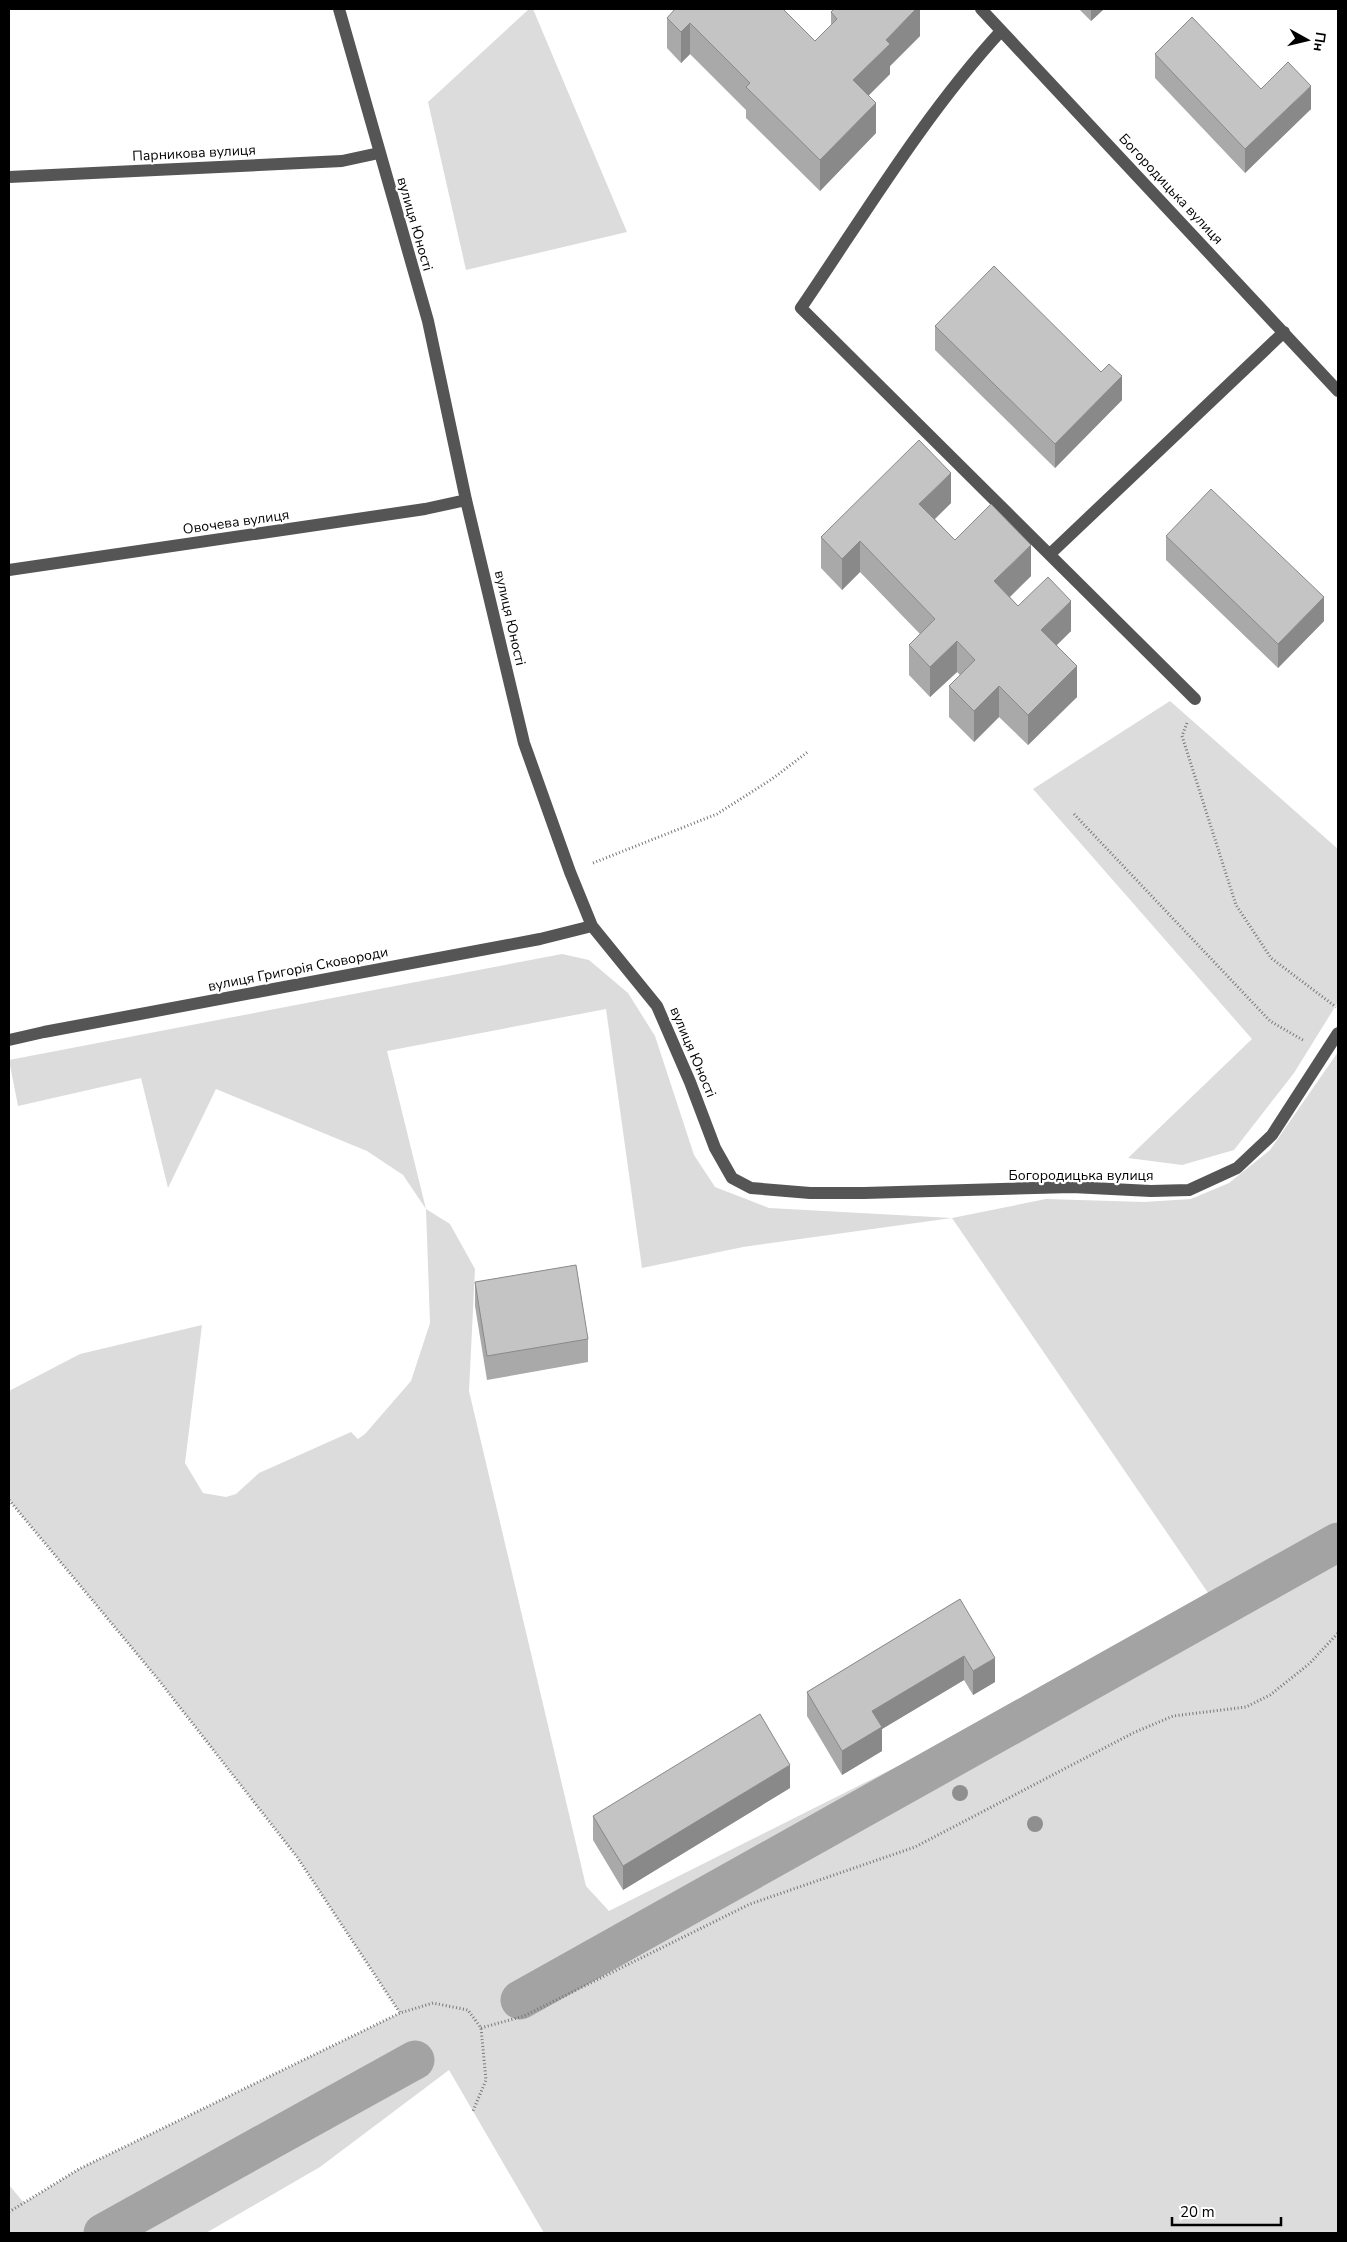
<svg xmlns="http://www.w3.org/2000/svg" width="1347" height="2242" font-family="'Nunito Sans',sans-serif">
	<rect width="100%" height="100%" fill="#fff"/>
	<path fill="#dcdcdc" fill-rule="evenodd" d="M529 9H533L627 232 466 270 428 102Z
		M1170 701 1338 849V1002L1294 1073 1234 1150 1182 1165 1128 1158 1252 1039 1033 789Z
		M562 954 589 960 628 993 655 1036 694 1155 715 1187 769 1208 952 1218 1046 1199 1144 1202 1191 1199 1229 1183 1270 1150 1338 1052V2233H544L449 2070 320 2167 206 2233H9V2185L24 2203 79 2169 400 2013 297 1857 157 1678 9 1500V1391L80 1354 202 1325 185 1463 203 1493 226 1497 236 1494 259 1473 351 1432 358 1439 365 1434 411 1381 430 1323 426 1209 403 1175 367 1151 216 1089 168 1188 141 1078 18 1106 9 1060ZM606 1009 642 1268 743 1247 952 1218 1217 1606 609 1911 586 1886 469 1391 475 1269 450 1224 426 1209 387 1051Z"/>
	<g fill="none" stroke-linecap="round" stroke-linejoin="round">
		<path stroke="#a3a3a3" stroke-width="39" d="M520 2000 1338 1542
			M103 2233 415 2060"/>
		<path stroke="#777" stroke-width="3" stroke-dasharray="1 2.5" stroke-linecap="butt" d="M1187 723 1182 736 1236 905 1271 958 1336 1007
			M1074 814 1270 1021 1303 1040
			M593 863 717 814 772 779 809 751
			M9 1500 157 1678 297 1857 400 2013
			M481 2028 524 2016 750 1904 915 1847 1133 1733 1173 1716 1246 1707 1270 1695 1309 1664 1338 1633
			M9 2212 79 2169 400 2013 433 2003 468 2010 481 2028 486 2080 473 2111"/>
		<path stroke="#555" stroke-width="12" d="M339 9 428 321 466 500 524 743 570 872 592 926 657 1006 690 1082 715 1148 732 1178 751 1188 810 1193H864L1072 1187 1151 1191 1189 1190 1237 1168 1272 1135 1338 1033
			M981 9 1338 391
			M1001 31C924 115 865 214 801 308L1195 699
			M9 177 342 161 379 153
			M1050 554 1284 332
			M9 570 425 509 466 500
			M9 1040 44 1032 540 939 592 926"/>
	</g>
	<g fill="#8f8f8f">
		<circle cx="960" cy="1793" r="8"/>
		<circle cx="1035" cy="1824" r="8"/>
	</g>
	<path fill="#a9a9a9" d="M920 9V36L890 66V74L869 95 876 133 820 191 746 118V110L690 54 681 63 667 48V18L815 41 831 25V12Z
		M1079 9H1104L1091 21Z
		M1155 54 1311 109 1245 173 1155 78Z
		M935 326 1122 400 1055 468 935 350Z
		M951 503 935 519 955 540 1031 576 1010 597 1018 606 1071 631 1057 645 1077 697 1028 745 999 717 974 742 949 717V686L960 675 957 672 930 697 909 675V645L920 634 860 572 842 590 821 568V537Z
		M1166 536 1324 621 1278 668 1166 560Z
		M475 1282 588 1339V1362L487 1380 475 1306Z
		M960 1599 995 1682 973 1695 964 1680 882 1729V1751L842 1775 807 1716V1692Z
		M790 1788 623 1890 593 1840V1816Z"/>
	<path fill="#898989" d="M916 9H920V36L890 66V74L853 111V80L886 40Z
		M1091 9H1104L1091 21Z
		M690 23V54L681 63V32Z
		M1311 86V109L1245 173V149Z
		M876 103V133L820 191V160Z
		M1122 376V400L1055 468V444Z
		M951 473V503L919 534V504Z
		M860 541V572L842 590V559Z
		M1031 545V576L994 612V581Z
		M1324 597V621L1278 668V644Z
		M1071 601V631L1041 660V630Z
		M957 641V672L930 697V667Z
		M1077 666V697L1028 745V715Z
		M999 686V717L974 742V711Z
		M964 1656V1680L882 1729V1751L842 1775V1751L872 1711Z
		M995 1658V1682L973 1695V1671Z
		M790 1765V1788L623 1890V1866Z"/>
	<path fill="#c4c4c4" stroke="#898989" d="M675 9H783L815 41 837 19 831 12 834 9H916L886 40 890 44 853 80 876 103 820 160 746 87 750 83 690 23 681 32 667 18Z
		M1192 17 1261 89 1288 62 1311 86 1245 149 1155 54Z
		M994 266 1101 372 1109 364 1122 376 1055 444 935 326Z
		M919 440 951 473 919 504 955 540 991 504 1031 545 994 581 1018 606 1048 577 1071 601 1041 630 1077 666 1028 715 999 686 974 711 949 686 975 660 957 641 930 667 909 645 935 619 860 541 842 559 821 537Z
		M1211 489 1324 597 1278 644 1166 536Z
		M576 1265 588 1339 487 1356 475 1282Z
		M960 1599 995 1658 973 1671 964 1656 872 1711 882 1727 842 1751 807 1692Z
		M760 1714 790 1765 623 1866 593 1816Z"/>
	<g text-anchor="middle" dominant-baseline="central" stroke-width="4.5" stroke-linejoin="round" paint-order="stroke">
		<g font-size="14" fill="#000" stroke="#fff">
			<text transform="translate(194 153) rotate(-3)">Парникова вулиця</text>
			<text transform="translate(1171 189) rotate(47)">Богородицька вулиця</text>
			<text transform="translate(415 224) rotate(74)">вулиця Юності</text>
			<text transform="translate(236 522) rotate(-8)">Овочева вулиця</text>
			<text transform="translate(510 618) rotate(77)">вулиця Юності</text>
			<text transform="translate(298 969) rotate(-11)">вулиця Григорія Сковороди</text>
			<text transform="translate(693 1052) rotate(67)">вулиця Юності</text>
			<text x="1081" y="1175">Богородицька вулиця</text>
		</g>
	</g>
	<rect width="1347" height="2242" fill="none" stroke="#000000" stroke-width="20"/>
	<g transform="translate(1307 40) rotate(98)" stroke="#ffffff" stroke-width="4" paint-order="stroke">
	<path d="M0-4L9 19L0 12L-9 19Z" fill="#000000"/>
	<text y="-8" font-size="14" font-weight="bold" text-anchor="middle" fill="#000000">Пн</text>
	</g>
	<path d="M1172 2217v8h109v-8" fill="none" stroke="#000000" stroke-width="2.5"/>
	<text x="1180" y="2217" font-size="15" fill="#000000" stroke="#ffffff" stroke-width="4" paint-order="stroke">20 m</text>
</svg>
